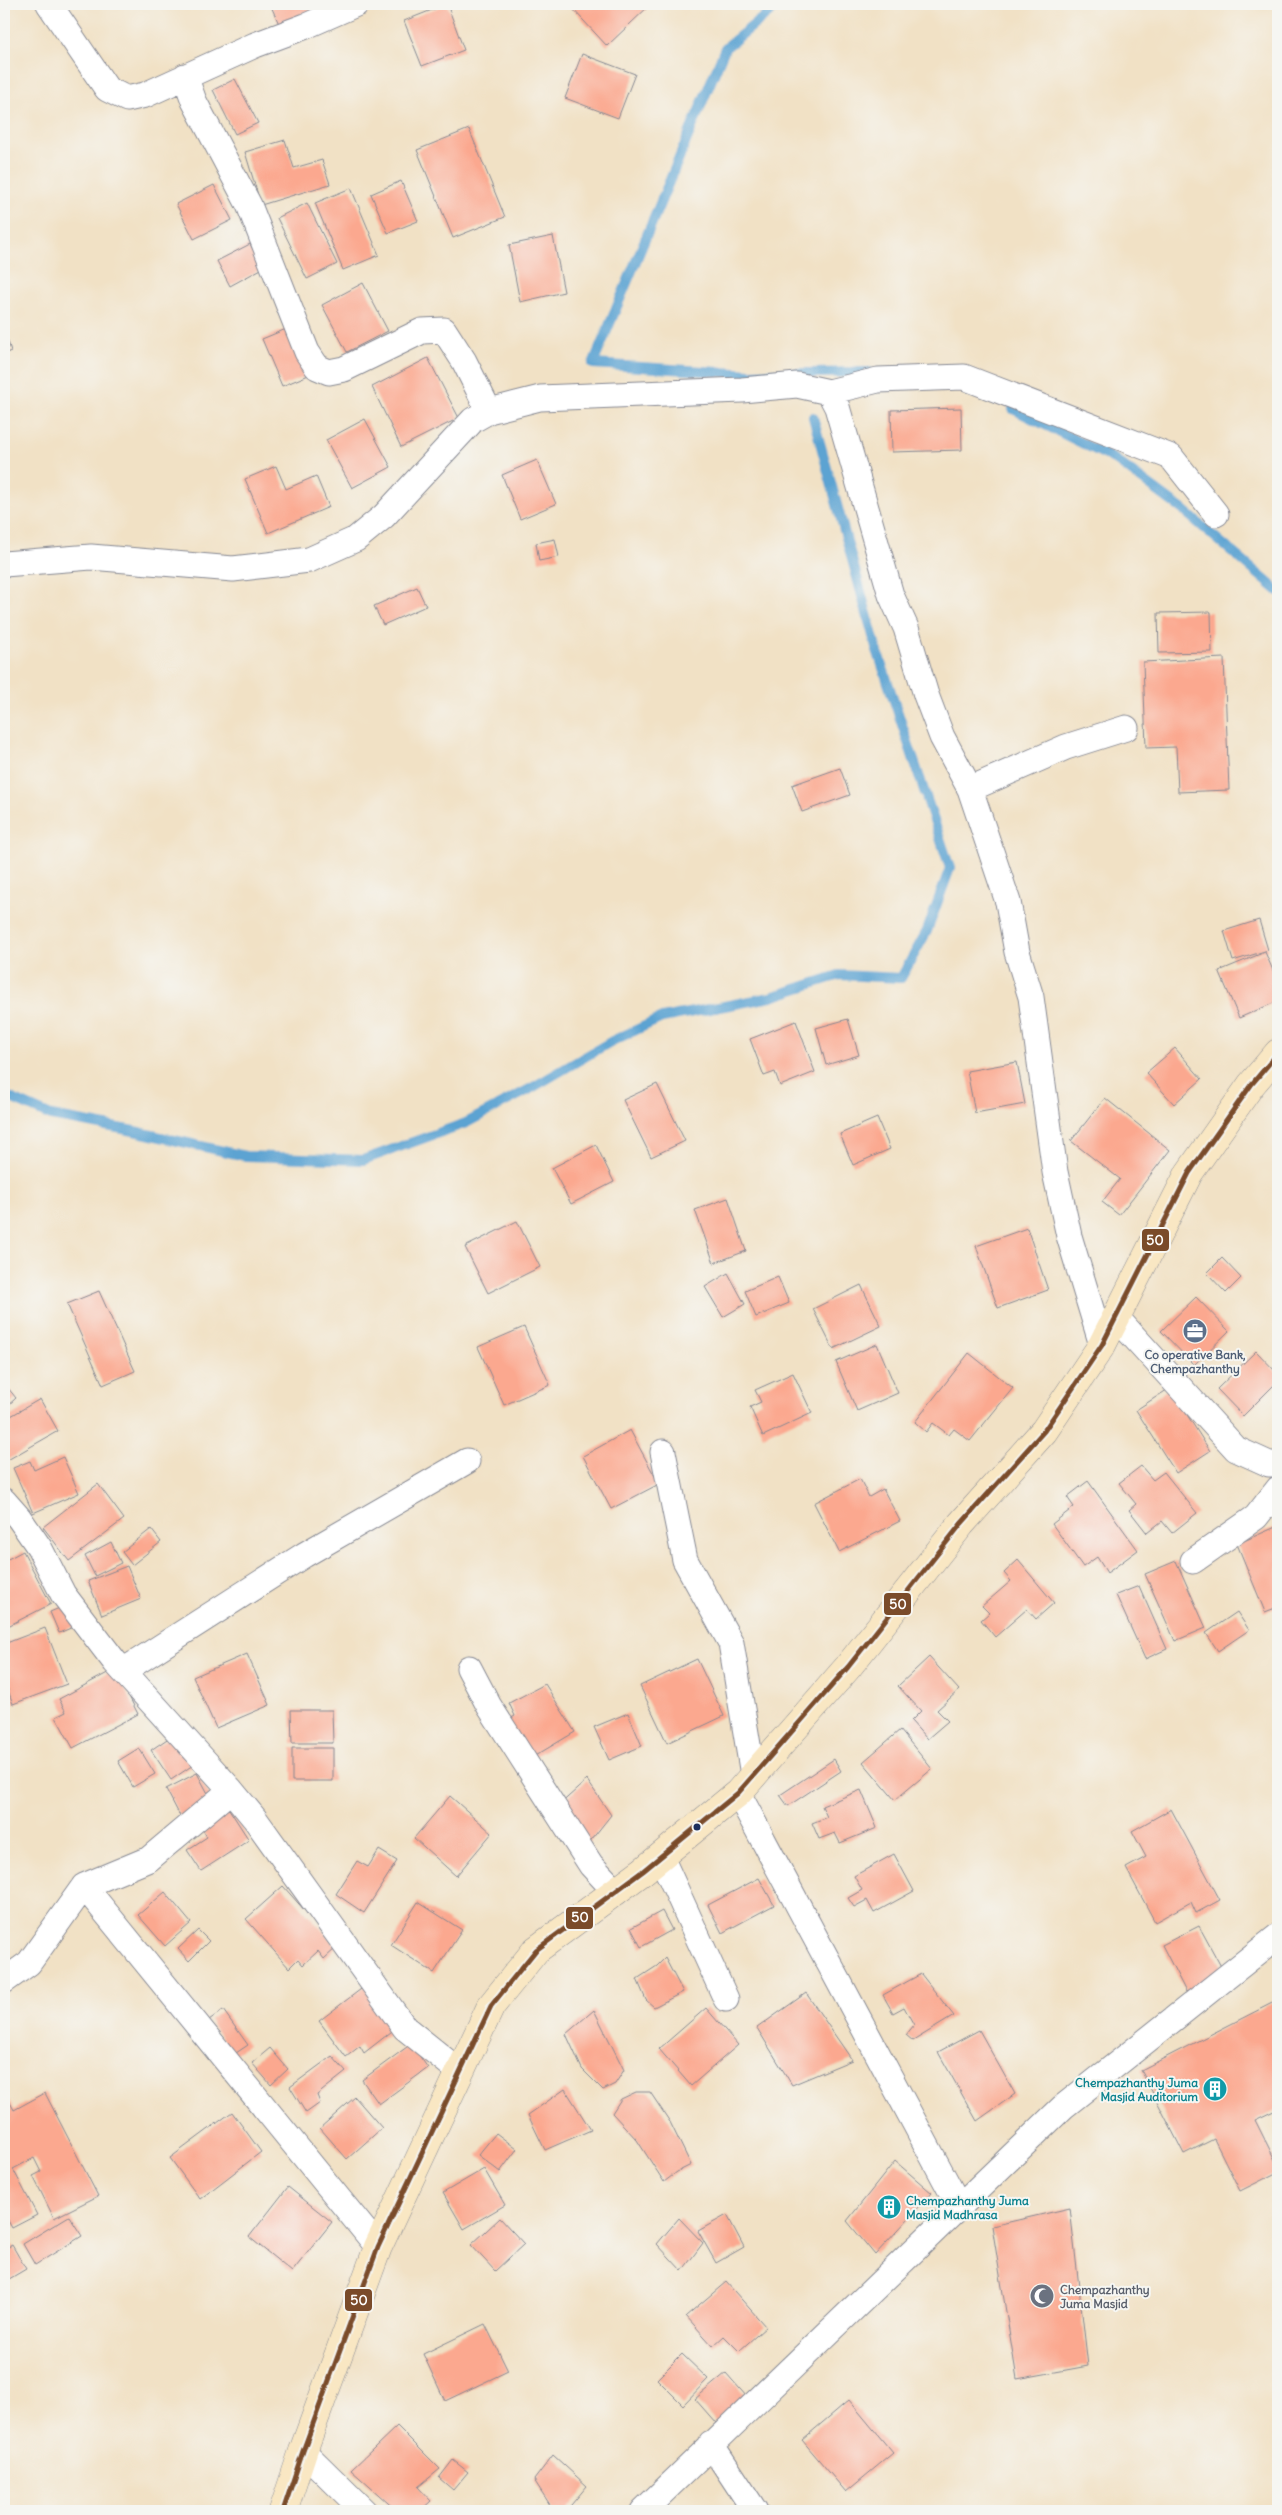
<svg xmlns="http://www.w3.org/2000/svg" width="1282" height="2515" font-family="Delius,sans-serif">
	<rect width="100%" height="100%" fill="#f6f6f2"/>
	<filter id="ink" filterUnits="userSpaceOnUse"><feTurbulence type="fractalNoise" baseFrequency=".02" numOctaves="2"/><feDisplacementMap in="SourceGraphic" scale="10" xChannelSelector="R" yChannelSelector="G"/><feConvolveMatrix kernelMatrix="1 2 1 2 8 2 1 2 1" color-interpolation-filters="sRGB"/></filter>
	<filter id="wash" filterUnits="userSpaceOnUse"><feTurbulence type="fractalNoise" baseFrequency=".0096" numOctaves="4" result="noise"/><feDisplacementMap in="SourceGraphic" scale="20" xChannelSelector="R" yChannelSelector="G"/><feGaussianBlur stdDeviation="1.12" result="paint"/><feColorMatrix in="noise" values="0 0 0 0 0 0 0 0 0 0 0 0 0 0 0 0 0 1.4 0 .05"/><feComposite in="paint" operator="in"/></filter>
	<g filter="url(#wash)">
		<rect width="100%" height="100%" fill="#f1e1c5"/>
		<g fill="none" stroke-linecap="round" stroke-linejoin="round">
			<path stroke="#5ca3d2" stroke-width="10" d="M780 4 725 48 593 364 751 374 869 372
				M1013 409 1114 459 1183 510 1278 591
				M4 1095 51 1116 134 1131 245 1156 363 1160 466 1123 530 1089 612 1041 662 1018 771 997 839 975 901 978 927 931 950 868 876 647 813 417"/>
		</g>
		<g id="blocks">
			<path fill="#fba88f" d="M270 4H328L279 24Z
				M447 4 464 50 422 66 404 21Z
				M574 4H651L607 46 571 7Z
				M582 54 635 74 618 118 565 98Z
				M235 79 258 123 235 134 213 90Z
				M469 129 505 217 453 238 417 150Z
				M285 140 294 168 322 160 330 184 261 205 245 152Z
				M401 181 418 221 388 233 371 194Z
				M214 185 232 220 194 239 176 204Z
				M351 188 379 255 343 270 315 203Z
				M307 203 337 264 307 279 277 218Z
				M553 236 564 292 520 302 509 245Z
				M250 244 263 268 230 286 217 261Z
				M363 283 388 331 347 352 322 305Z
				M291 327 311 374 282 386 262 339Z
				M4 329 11 351 4 354Z
				M428 358 459 418 401 447 372 387Z
				M961 408 962 450 892 452 891 410Z
				M365 419 391 467 352 488 326 440Z
				M537 460 556 504 520 519 502 475Z
				M276 466 286 489 316 476 329 507 268 533 245 479Z
				M555 539 559 557 539 561 536 543Z
				M417 587 426 606 383 625 374 606Z
				M1211 612 1212 652 1159 653 1158 613Z
				M1224 658 1229 790 1178 792 1176 747 1146 748 1143 662Z
				M840 768 850 795 802 812 792 785Z
				M1259 920 1268 950 1233 961 1224 931Z
				M1265 952 1278 982V1001L1239 1018 1219 971Z
				M848 1019 859 1055 826 1065 816 1028Z
				M796 1021 815 1072 780 1086 775 1072 764 1076 750 1039Z
				M1175 1048 1202 1079 1174 1104 1146 1073Z
				M1017 1062 1025 1104 975 1113 967 1071Z
				M657 1084 685 1141 651 1157 623 1100Z
				M1105 1098 1170 1150 1119 1215 1102 1202 1120 1179 1071 1141Z
				M877 1118 890 1149 853 1165 840 1134Z
				M596 1145 614 1182 571 1204 552 1168Z
				M728 1198 746 1251 714 1263 695 1210Z
				M517 1221 540 1267 488 1293 465 1247Z
				M1027 1228 1048 1290 998 1308 976 1246Z
				M1222 1258 1241 1278 1226 1293 1207 1273Z
				M728 1273 745 1304 723 1317 705 1287Z
				M778 1277 789 1303 756 1317 745 1291Z
				M861 1285 881 1326 833 1349 813 1309Z
				M99 1291 135 1371 103 1385 67 1304Z
				M1196 1297 1229 1331 1194 1365 1161 1331Z
				M524 1327 550 1385 504 1405 478 1347Z
				M4 1338 10 1347 4 1352Z
				M877 1344 898 1393 857 1411 836 1362Z
				M1256 1351 1278 1374V1381L1243 1416 1217 1389Z
				M969 1353 1013 1388 970 1441 954 1429 949 1435 933 1423 926 1432 915 1422Z
				M793 1373 812 1413 763 1436 750 1407 761 1402 755 1390Z
				M4 1383 16 1398 4 1409Z
				M1170 1388 1210 1451 1176 1473 1136 1410Z
				M40 1399 58 1431 4 1462V1420Z
				M630 1430 659 1484 611 1509 583 1456Z
				M63 1457 79 1493 33 1513 13 1468 30 1461 34 1470Z
				M1141 1466 1153 1480 1164 1472 1197 1513 1172 1533 1162 1521 1147 1533 1129 1510 1136 1504 1119 1483Z
				M860 1479 869 1497 883 1489 900 1521 839 1552 814 1503Z
				M1088 1481 1138 1550 1107 1573 1097 1557 1083 1567 1052 1524 1074 1507 1067 1497Z
				M98 1484 124 1519 69 1561 43 1527Z
				M1278 1526V1607L1265 1612 1237 1544Z
				M151 1529 161 1542 132 1565 122 1552Z
				M111 1542 121 1563 95 1576 85 1556Z
				M23 1551 51 1604 4 1628V1561Z
				M1018 1560 1054 1603 1036 1619 1027 1609 995 1637 981 1620 989 1613 982 1606 1011 1581 1004 1573Z
				M1176 1561 1206 1628 1175 1641 1145 1574Z
				M127 1566 141 1599 102 1615 88 1581Z
				M1139 1586 1167 1649 1145 1659 1116 1595Z
				M69 1604 78 1625 59 1633 50 1612Z
				M1237 1612 1249 1630 1218 1651 1206 1633Z
				M45 1628 67 1684 13 1704 4 1679V1644Z
				M247 1654 270 1705 216 1728 193 1677Z
				M929 1657 959 1690 937 1710 948 1721 927 1739 911 1721 921 1711 898 1686Z
				M697 1659 724 1716 667 1743 640 1686Z
				M115 1669 138 1714 73 1748 56 1717 66 1712 59 1699Z
				M545 1684 575 1732 533 1757 502 1723 515 1716 509 1703Z
				M291 1710H332L333 1743H292Z
				M628 1713 642 1746 609 1760 594 1727Z
				M900 1730 932 1769 895 1800 863 1762Z
				M173 1735 193 1765 171 1780 151 1750Z
				M139 1748 155 1774 133 1787 118 1761Z
				M292 1748H333V1781H292Z
				M834 1759 841 1771 788 1806 780 1795Z
				M197 1773 211 1799 180 1816 166 1789Z
				M587 1780 611 1815 588 1844 558 1806Z
				M861 1790 877 1828 840 1843 835 1833 819 1839 812 1823 827 1817 822 1806Z
				M450 1796 492 1833 456 1876 414 1838Z
				M227 1806 249 1840 201 1871 187 1850 207 1837 200 1825Z
				M1171 1809 1220 1900 1196 1913 1191 1902 1155 1922 1126 1868 1146 1857 1132 1831Z
				M379 1850 397 1861 364 1913 336 1894 357 1861 368 1867Z
				M894 1854 914 1891 874 1913 867 1900 854 1907 848 1898 862 1890 854 1876Z
				M759 1878 774 1905 722 1933 708 1905Z
				M283 1886 337 1947 324 1959 318 1951 303 1965 298 1959 289 1968 246 1919Z
				M165 1892 191 1923 165 1946 138 1915Z
				M418 1902 462 1930 434 1973 391 1945Z
				M662 1911 672 1930 641 1947 631 1928Z
				M1199 1926 1224 1972 1186 1992 1162 1945Z
				M198 1930 209 1941 189 1961 178 1949Z
				M665 1958 683 1992 654 2007 646 2000 637 1979 657 1966Z
				M921 1974 954 2016 913 2041 906 2035 914 2025 904 2007 893 2013 883 1995Z
				M365 1986 396 2028 364 2053 360 2046 346 2057 319 2021Z
				M806 1993 852 2060 792 2085 757 2028Z
				M1278 2000V2109L1255 2120 1278 2166V2172L1240 2191 1214 2139 1184 2154 1141 2070Z
				M706 2008 738 2045 691 2086 659 2049Z
				M223 2010 248 2045 233 2055 209 2020Z
				M594 2010 624 2070 615 2084 603 2090 582 2069 566 2034Z
				M979 2030 1015 2094 977 2121 938 2052Z
				M411 2044 428 2068 379 2104 362 2080Z
				M270 2048 288 2069 271 2085 252 2063Z
				M332 2056 346 2072 317 2095 320 2103 306 2113 290 2087Z
				M565 2089 591 2130 545 2150 528 2115Z
				M4 2091 14 2110 45 2093 98 2196 54 2218 33 2176 41 2172 34 2158 13 2169 37 2215 12 2228 4 2213Z
				M636 2092H650L670 2122 691 2165 677 2172 664 2182 637 2140 612 2113 621 2099Z
				M355 2097 382 2128 347 2159 320 2128Z
				M232 2112 261 2152 200 2199 170 2158Z
				M496 2133 517 2149 500 2172 478 2155Z
				M895 2161 932 2193 875 2255 847 2221Z
				M484 2169 505 2205 464 2229 443 2193Z
				M288 2187 332 2222 292 2272 249 2237Z
				M1070 2208 1088 2366 1017 2379 992 2226Z
				M727 2215 744 2247 716 2263 698 2231Z
				M69 2216 82 2236 35 2265 23 2244Z
				M500 2218 524 2244 495 2271 471 2245Z
				M679 2218 703 2243 682 2271 657 2244Z
				M12 2245 26 2269 4 2282V2249Z
				M726 2282 766 2327 739 2351 724 2336 713 2346 686 2316Z
				M485 2324 508 2371 445 2401 423 2354Z
				M682 2354 708 2379 683 2405 657 2379Z
				M726 2373 747 2397 716 2423 695 2399Z
				M849 2400 893 2453 846 2492 802 2440Z
				M397 2426 440 2469 418 2487 431 2501 420 2511H397L351 2470Z
				M553 2455 587 2486 566 2511H554L534 2480Z
				M453 2460 468 2472 453 2490 439 2478Z"/>
		</g>
	</g>
	<g filter="url(#ink)">
		<use href="#blocks" fill-opacity="0" stroke="#868892" stroke-width="1"/>
		<g fill="none" stroke-linecap="round" stroke-linejoin="round">
			<defs>
				<path id="minor" d="M49 4 107 89 127 99 145 95 255 45 306 26 356 4
					M185 76 194 101 249 205 307 352 317 367 329 372 344 369 422 331 444 330 464 361 489 411
					M829 392 878 380 964 377 1171 457 1216 514
					M4 564 91 557 233 569 309 560 356 539 384 516 473 420 489 411 540 398 742 390 797 385 829 392 837 407 891 595 906 628 926 695 942 737 970 789 1008 902 1017 952 1031 997 1055 1172 1069 1236 1102 1345
					M970 789 1066 747 1126 728
					M1116 1317 1236 1449 1269 1464H1278
					M663 1452 685 1560 731 1643 753 1775
					M4 1501 19 1518 39 1547 63 1594 115 1662 231 1790 255 1819 405 2028 460 2072
					M1193 1561 1256 1517 1278 1489
					M469 1668 489 1706 591 1865 616 1892
					M123 1671 304 1555 467 1461
					M738 1793 959 2206
					M661 1857 726 1999
					M84 1886 378 2247
					M4 1981 29 1963 84 1886 149 1859 231 1790
					M711 2444 755 2511
					M303 2451 364 2511
					M643 2511 1063 2107 1278 1936"/>
				<path id="secondary" d="M283 2511 303 2451 378 2247 491 2006 536 1950 643 1871 738 1793 848 1667 961 1524 1044 1431 1102 1345 1189 1173 1251 1085 1278 1053"/>
			</defs>
			<use href="#minor" stroke="#868892" stroke-width="27"/>
			<use href="#secondary" stroke="#868892" stroke-width="29"/>
			<use href="#minor" stroke="#fff" stroke-width="25"/>
			<use href="#secondary" stroke="#f9e7c3" stroke-width="28"/>
			<defs>
				<path id="bus-1" d="M283 2511 303 2451 378 2247 491 2006 536 1950 643 1871 738 1793 848 1667 961 1524 1044 1431 1102 1345 1189 1173 1251 1085 1278 1053"/>
			</defs>
			<use href="#bus-1" stroke="#f6f6f2" stroke-width="9"/>
			<use href="#bus-1" stroke="#7a4b2a" stroke-width="5"/>
		</g>
	</g>
	<defs>
		<symbol id="office-disc" viewBox="-11 -11 22 22"><circle r="9.5" fill="#5c6f8a" stroke="#f6f6f2"/><path d="M-6-3h4V-5.5h4V-3h4V5H-6ZM-1-4.5V-3h2v-1.5ZM-6 0V1H6V0Z" fill="#fff"/></symbol>
		<symbol id="building-disc" viewBox="-11 -11 22 22"><circle r="9.5" fill="#0f9aa8" stroke="#f6f6f2"/><path d="M-4-6H4V6H1V3H-1V6H-4ZM-2.5-4.3h1.7v1.8h-1.7ZM.8-4.3h1.7v1.8H.8ZM-2.5-1h1.7V.8h-1.7ZM.8-1h1.7V.8H.8Z" fill="#fff"/></symbol>
		<symbol id="mosque-disc" viewBox="-11 -11 22 22"><circle r="9.5" fill="#6b7280" stroke="#f6f6f2"/><path d="M3.5-4.9A6 6 0 1 0 3.5 4.9A5 5 0 1 1 3.5-4.9Z" fill="#fff"/></symbol>
	</defs>
	<g fill-rule="evenodd">
		<use href="#office-disc" x="1181" y="1317" width="28" height="28"/>
		<use href="#building-disc" x="1201" y="2075" width="28" height="28"/>
		<use href="#building-disc" x="875" y="2193" width="28" height="28"/>
		<use href="#mosque-disc" x="1028" y="2282" width="28" height="28"/>
	</g>
	<circle fill="#1b2f5e" stroke="#f6f6f2" stroke-width="2" cx="697" cy="1827" r="4.5"/>
	<g text-anchor="middle" dominant-baseline="central" stroke-width="4" stroke-linejoin="round" paint-order="stroke">
		<g font-size="12" font-weight="bold" fill="#4e5e75" stroke="#f6f6f2">
			<text x="1195" y="1354">Co operative Bank,<tspan x="1195" dy="14">Chempazhanthy</tspan></text>
		</g>
		<g font-size="12" font-weight="bold" fill="#0d838f" stroke="#f6f6f2" text-anchor="end">
			<text x="1198" y="2082">Chempazhanthy Juma<tspan x="1198" dy="14">Masjid Auditorium</tspan></text>
			<text x="906" y="2200" text-anchor="start">Chempazhanthy Juma<tspan x="906" dy="14">Masjid Madhrasa</tspan></text>
		</g>
		<g font-size="12" font-weight="bold" fill="#5b616d" stroke="#f6f6f2" text-anchor="start">
			<text x="1060" y="2289">Chempazhanthy<tspan x="1060" dy="14">Juma Masjid</tspan></text>
		</g>
	</g>
	<g stroke="#f6f6f2" stroke-width="2">
		<rect x="1141" y="1228" width="29" height="24" rx="5" fill="#7a4b2a"/>
		<rect x="883" y="1592" width="29" height="24" rx="5" fill="#7a4b2a"/>
		<rect x="565" y="1906" width="29" height="24" rx="5" fill="#7a4b2a"/>
		<rect x="344" y="2288" width="29" height="24" rx="5" fill="#7a4b2a"/>
	</g>
	<g font-size="14" text-anchor="middle" font-weight="bold" fill="#fff">
		<text x="1155" y="1245">50</text>
		<text x="898" y="1609">50</text>
		<text x="580" y="1922">50</text>
		<text x="359" y="2305">50</text>
	</g>
	<rect width="1282" height="2515" fill="none" stroke="#f6f6f2" stroke-width="20"/>
</svg>
